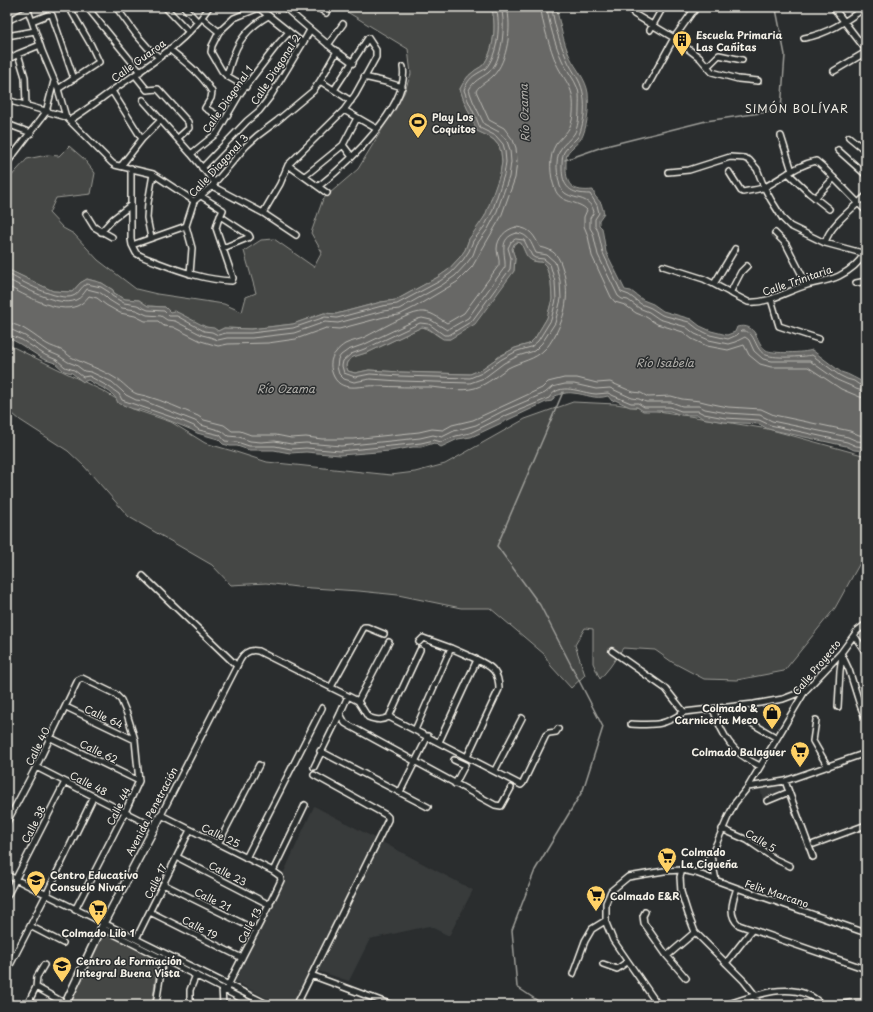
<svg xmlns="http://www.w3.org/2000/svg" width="873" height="1012" font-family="'Playpen Sans',sans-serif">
	<rect width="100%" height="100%" fill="#2a2d2e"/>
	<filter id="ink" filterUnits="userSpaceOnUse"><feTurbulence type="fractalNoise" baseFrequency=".025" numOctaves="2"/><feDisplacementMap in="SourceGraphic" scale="8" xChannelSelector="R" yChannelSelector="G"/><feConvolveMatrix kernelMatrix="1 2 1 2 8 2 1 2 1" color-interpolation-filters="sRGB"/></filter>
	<g filter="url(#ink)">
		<path fill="#373a3a" d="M779 785H784L787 791 763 800 760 788Z
			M314 806 473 890 449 936 429 926 370 939 349 981 318 971 302 1005H279L236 982V977Z"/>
		<path fill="#444645" stroke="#9c9c96" d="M339 7H491C497 23 494 52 483 65 480 68 476 69 473 72 467 76 463 83 460 89 464 104 472 116 477 131L488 136 494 140 499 146 501 152 502 162 500 174 488 210 480 225 469 239 465 250 460 257 448 270 438 277 396 300 381 302 336 314 324 313 293 324 251 329 224 328 218 331C214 328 211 329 206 327 193 323 184 313 170 312L165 307 148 306 139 300 125 299 114 293 113 290 102 283 87 279 80 283 72 292 53 291 7 269V181L27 159 47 155 59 156 69 146 83 158 95 173 91 194 56 198 49 213 63 228 74 234 98 260 136 289 157 294 224 304 242 312 246 297 256 293 244 251 261 240 274 239 314 267 322 252 311 233 323 199 358 169 404 93 411 74 408 49Z
			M517 242 521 243C527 256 527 262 542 262L546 266 551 282 552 299 547 318 535 338 529 344 515 348 500 356 480 370 470 374 400 372 369 370 355 373 348 371 346 366 347 362 353 357 369 352 422 327C435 330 437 340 450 339L502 286 514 271 515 258 512 249 514 244Z
			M7 344 103 391 133 409 171 422 205 443 236 452 267 462 391 475 415 472 445 464 525 419 573 402 616 404 768 429 866 456V552L835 608 784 671 737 680 704 679 672 662 655 650 623 648 610 667 600 679 593 663V629L585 628 575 645 585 675 571 688 551 666 544 654 490 608H461L398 595 359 591 297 587 266 583 231 585 212 565 129 517 84 466 68 451 20 420 7 409Z
			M104 931 158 960 152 1005H67Z"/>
		<path fill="#676866" stroke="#9f9f9a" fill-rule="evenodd" d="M491 7H556C560 23 563 42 570 57 576 69 586 79 588 93 589 107 588 122 583 135 580 143 571 147 567 154 566 158 566 163 566 167 566 186 573 192 593 190L595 196 601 203 604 213 599 220V225L602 228 606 252 625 290 631 291 643 300 653 304 663 311 691 319 700 326 711 331 727 335 735 332 737 327C758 322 755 343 766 350 772 354 805 353 812 350L841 372C850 374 857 380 866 383V451L854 450 846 446 768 429 759 424 724 422 702 418 698 415H681L670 411H643L637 407H630L615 400 612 401 608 396C594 400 587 394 573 393 567 392 561 394 555 396L552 401 546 402 480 433 471 437 458 439 441 447 434 443 421 447H413L390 451 340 455 306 452 290 453 274 450H249L237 446H230L223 444 218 439 197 433 192 430 163 418 141 410 133 409 118 403C114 390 98 387 88 380L83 382 72 373 64 371 55 363 43 359 20 344 7 337V269L53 291 72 292 80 283 87 279 102 283 113 290 114 293 125 299 139 300 148 306 165 307 170 312 174 311 179 313 206 327 214 328 218 331 224 328 251 329 293 324 324 313 336 314 381 302 396 300 438 277 448 270 460 257 465 250 469 239 485 216 500 174 502 162 501 152 499 146 494 140 488 136 477 131C472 117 464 104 460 89 463 83 467 76 473 72 476 69 480 68 483 65 494 52 497 23 491 7ZM517 242 521 243C527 256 527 262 542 262L546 266 551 282 552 299 547 318 535 338 529 344 515 348 500 356 480 370 470 374 400 372 369 370 355 373 348 371 346 366 347 362 353 357 369 352 422 327 428 328 443 339H450L475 324 514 271 515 258 512 249 514 244Z"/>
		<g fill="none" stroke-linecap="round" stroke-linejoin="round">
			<path stroke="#bcbab4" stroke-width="1" d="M541 7C541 21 551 50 556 63 566 84 575 87 573 113 572 130 565 133 556 144 548 156 550 177 555 189 560 204 578 200 587 210L584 217V226L588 236 592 256 611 297 615 302 625 305 636 313 646 317 657 324 683 332 692 339 707 346 728 350 744 345 749 355 760 364 771 367H808L841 389 860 397 866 398
				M547 7C548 21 556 47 562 60 566 70 574 78 578 89 580 96 579 103 579 110 579 117 578 128 574 134 570 140 563 144 560 150 555 160 557 175 560 186 566 203 589 192 594 212L590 218V228L593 233 598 255 618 296 622 299 628 300 639 308 649 312 659 319 686 327 695 334 709 340 728 344 735 342 745 337 749 340 754 351 763 359 772 361H810L837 380 851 386 856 389 866 392
				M552 7C553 22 560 43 566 57 569 65 574 72 578 79 584 90 585 102 584 115 583 122 581 133 577 138 573 142 567 147 564 152 562 156 562 162 562 167 562 187 570 194 590 194L597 205 599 213 595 219V226L598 231 603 253 621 292 629 295 641 304 651 308 662 315 689 322 698 329 710 335 728 339 737 335 741 331C755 329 754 348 764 354 772 359 802 357 812 355L839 375 847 379 854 381 858 384 866 387
				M516 227C531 228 534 236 540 247 555 250 559 256 563 270 570 293 566 316 554 337 551 341 549 346 545 349 535 360 521 361 508 368 497 375 488 384 475 388 461 392 444 388 430 387 412 387 395 387 378 386 364 384 343 394 334 377 330 369 329 359 336 352 338 349 342 346 345 344 351 341 359 340 365 337 379 330 406 314 420 312 431 311 438 318 447 323L464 313 499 265C500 259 497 255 497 249 497 238 506 229 516 227Z
				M517 233C529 234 531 243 536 253L547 255 555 262 560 281 561 299 555 323 542 343 534 351 518 356 504 363 484 378 470 383 400 381 370 379 354 382 344 379 339 374 337 367 338 359 341 355 348 350 365 344 418 319 422 318 431 320 447 330 468 318 505 267C506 254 497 238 517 233Z
				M516 239 524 240 532 256 535 258 544 259 550 264 555 282 556 300 551 320 538 341 531 347 517 351 502 359 482 373 470 378 400 376 370 374 355 377 344 373 342 366 343 361 351 354 367 348 420 323 429 324 444 335H449L472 321 510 269 511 258 508 248 511 242Z
				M7 273C20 281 59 302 73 296 79 294 81 286 87 284L101 287 109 292 112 296 124 303 137 305 148 310 164 311 169 316H177L204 331 212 332 218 335 226 333H251L293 328 325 317 337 318 382 306 397 304 440 281 451 273 463 260 469 251 473 241 484 227 492 212 504 175 506 162 505 151 503 144 496 136 480 128C476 115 468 103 464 90 466 84 470 78 475 75 479 72 483 71 486 68 498 54 501 24 496 7
				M7 279C23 287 59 308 76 300 81 298 84 293 87 289L99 292 105 296 109 300 122 308 136 310 147 315 161 316 167 320 175 321 202 335 210 337 218 340 227 338H252L294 333 325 322 338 323 383 311 399 309 442 285 455 276 467 263 473 255 477 244 488 229 496 214 509 177 511 162 510 150 507 141 499 132 484 124 473 101 469 90C473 81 481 78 488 73 503 61 506 24 501 7
				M7 286C25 295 57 314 77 306 82 304 86 300 89 296L97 298 106 305 120 313 135 316 145 321H158L164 326 173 327 201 341 218 346 228 344 268 343 296 339 326 328 339 329 384 317 399 315 415 307 457 282 472 267 501 217 515 178 517 161 516 148 513 140 504 128 489 120 476 91C480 84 487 82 493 76 508 61 512 27 507 7
				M7 323C22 324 35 337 47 344 52 347 57 348 61 350 65 352 68 355 71 357 86 365 101 369 115 378 123 382 129 391 137 394 140 395 143 395 146 396 164 401 181 409 198 416L204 420 224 425 232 431H240L251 435H276L291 438 306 437 322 439H353L419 432 432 429 443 430 452 425 473 420 542 388 548 382 564 378H577L597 383 610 382 633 392 641 393 648 397 671 396 682 399 700 401 708 403 728 407 761 409 774 415 850 431 859 435 866 436
				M7 329 12 330 25 336 47 351 59 356 68 362 76 365 84 371 91 372 112 382 122 391 126 395 136 400 144 401 195 421 201 425 222 431 228 436 239 437 250 441 261 442 275 441 291 444 306 443 341 446 420 438 433 435 442 437 454 431 476 425 503 411 545 393 552 387 565 384H574L596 389 610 388 632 398 639 399 646 402H671L682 406H699L705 409 727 413 760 415 772 421 848 437 857 441 866 442
				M7 334 22 340 45 355 57 360 65 367 74 370 83 377 89 376 109 387 119 394 122 400 180 420 194 426 199 430 220 435 225 441 237 442 249 446H275L291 449 306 448 340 451 421 443 434 440 441 442 456 436 470 433 505 416 549 398C560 381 580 393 596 394 600 394 604 393 608 393L614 396 631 403H638L644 407H670L681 411H698L704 414 725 418 759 420 770 425 847 442 856 446 866 447"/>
			<path stroke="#9f9f9a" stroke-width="1.5" d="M565 160 602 147 706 121 781 110 785 55 776 9 778 7
				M548 1005 538 1001 517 987 512 930 535 870 583 790 603 727 540 605 497 546 563 392"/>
			<defs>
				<path id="street" d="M27 7 42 51 58 89 66 117 112 163 115 165 153 174 194 201
					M87 7 140 72
					M116 7 135 33 149 49 159 57
					M165 7 189 32
					M184 7 198 22
					M284 7 332 48 353 63
					M317 7 326 13
					M631 7 634 14 674 38 700 58 712 72 738 79 758 81
					M688 7 694 11
					M833 7 866 50
					M259 8 303 43
					M202 18 219 32
					M7 21 28 11
					M32 21 50 14 52 15 74 79
					M650 30 663 7
					M7 36 35 31
					M804 38C828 34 846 21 866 7
					M328 45 343 24
					M169 49C185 62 202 74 212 92L211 98 205 108 215 114
					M18 54 25 77 26 105
					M7 60 18 54 40 45
					M708 66 719 55 742 60
					M834 71 866 52
					M135 75 147 90 158 89 188 122 189 128 178 138
					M227 76C234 48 242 31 268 16
					M364 77 386 82 402 87
					M320 81 351 101
					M246 87 227 76 222 71 211 52 212 46 219 32 234 18 261 7
					M647 87 674 38 696 7
					M58 89 99 62 91 45 69 7
					M112 91 142 139
					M7 100 66 117
					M143 100 191 154 215 183
					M344 110 377 129
					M70 120C85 111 99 100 113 90 147 66 186 43 209 7
					M7 124 31 133
					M781 136 792 171
					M849 137 866 151
					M838 150 866 175
					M7 151 14 154
					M191 154 217 133 241 92 278 44 289 32
					M352 157 343 145 357 118
					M7 163 46 112 54 81
					M288 165 327 193
					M121 166 142 139 161 120
					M131 168V239L132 245 136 253C143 258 152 260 159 263 183 272 206 280 232 281L233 278 216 228 218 221 223 210 201 196
					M202 168 247 121 259 111 270 97 303 43 310 30
					M668 172 689 170 730 157 744 158 749 160 757 169 764 187 771 200 783 219 790 226 825 243 866 254
					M729 172 741 191 743 192C750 190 759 190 765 187 782 178 797 165 816 161L823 167 866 211
					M788 173 809 193 829 209
					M305 176 343 145
					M212 186 263 213 296 235
					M319 186C347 164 410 106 403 67
					M815 198 834 178
					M263 213 280 184 288 165 344 110 355 95 376 57V50L368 38 334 90
					M86 214 94 227 112 237
					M220 216 249 235 250 237 223 248
					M101 232 113 219 131 205
					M775 233 786 244 807 285
					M151 238 147 218 148 203 153 174
					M825 243C829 226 853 208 866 196
					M132 245 186 226
					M663 266 704 279 748 302C768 304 787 291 807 285 817 282 829 281 839 276 849 271 859 263 864 254
					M190 274 192 248 186 226 194 201 212 186 246 146 257 136 277 121 313 91 320 81 337 51
					M856 283 866 281
					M714 284 735 249
					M730 293 741 272 747 266
					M771 299 779 326 819 339
					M143 576 237 666
					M854 635 866 653
					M419 642 423 638 451 648
					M612 651 666 689 684 712
					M841 653 849 670 860 705 866 720
					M331 687 364 627H367L384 634
					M358 701 368 717C376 720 381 721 389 717L521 785 523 783 546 735 549 733 556 732 558 729
					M66 707 135 740
					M838 707 840 671 842 656
					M713 709C723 737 732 753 760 766
					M684 712 754 704 783 699 804 691
					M340 714 345 723 350 726 495 805 501 806 511 788
					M389 717 420 650
					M816 720 813 741 828 767
					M631 724C656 725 663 726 684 712
					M753 724 777 738
					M415 730 451 648C461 653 489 663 494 671 498 676 499 682 499 689L467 757
					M51 738 139 781
					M439 742 477 660
					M320 751 428 807
					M454 760 465 765 455 784
					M36 767 154 827
					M314 767 340 714 348 696
					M495 770 522 718
					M785 781 813 857
					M748 787 785 781 866 753
					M400 792 428 736
					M767 801 789 792
					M7 822 36 767 78 680 82 678 115 694 121 700 127 714 135 740 139 781 125 812 75 910
					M722 829 747 840 775 859 790 866
					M218 844 259 765
					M814 844 866 825
					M711 856 716 880
					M177 857 270 905
					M246 858 322 708
					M682 870 680 877 681 892 688 914 695 932 744 981 755 995 758 1005
					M273 871 305 805
					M696 873 711 856 728 817 735 803 748 787 805 691 841 653 857 631 866 624
					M7 875 269 1005
					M163 884 256 930
					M737 888C733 900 727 915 739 925L866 969
					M7 896 65 782
					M150 912 242 958
					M645 912 643 916 644 923 667 956 686 978
					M30 926 63 943
					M102 928 254 1005
					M136 939 190 830
					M667 956 695 932
					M726 963 752 930
					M603 964 617 969 627 962
					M7 971 46 895 94 796
					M573 974 585 941 592 929 605 921
					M311 975 392 1005
					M36 987 66 1004
					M222 988 223 1005
					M226 990C243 953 264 918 281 880L280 876 273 871 161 815 240 660C244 653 250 649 258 651L358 701 389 642
					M27 1005 36 987 37 977 44 965
					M156 1005 163 958
					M190 1005V990L196 975
					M295 1005 299 1000 388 820V817L386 815 314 775
					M658 1005 613 940 606 923V903L611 891 628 877 664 871 682 870 696 873 737 888 866 933
					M726 1005C755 995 797 978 822 1005
					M839 1005 855 1002H866"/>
				<path id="secondary" d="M65 1005 98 935 161 815"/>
			</defs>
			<use href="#street" stroke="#f4f1e8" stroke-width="8"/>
			<use href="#secondary" stroke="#f4f1e8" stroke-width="10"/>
			<use href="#street" stroke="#2a2d2e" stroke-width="5"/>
			<use href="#secondary" stroke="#2a2d2e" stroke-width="7"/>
		</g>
	</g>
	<defs>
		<symbol id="building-pin" viewBox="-11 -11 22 30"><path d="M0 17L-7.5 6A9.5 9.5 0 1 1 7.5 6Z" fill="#ffd166" stroke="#2a2d2e"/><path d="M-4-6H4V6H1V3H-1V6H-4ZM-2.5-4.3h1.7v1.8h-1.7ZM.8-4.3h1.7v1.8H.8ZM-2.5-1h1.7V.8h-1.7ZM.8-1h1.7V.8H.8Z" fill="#111"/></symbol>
		<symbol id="stadium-pin" viewBox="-11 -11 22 30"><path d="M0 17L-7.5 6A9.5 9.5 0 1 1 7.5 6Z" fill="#ffd166" stroke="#2a2d2e"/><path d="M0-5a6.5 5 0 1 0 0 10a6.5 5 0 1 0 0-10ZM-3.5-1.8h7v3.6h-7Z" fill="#111"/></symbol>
		<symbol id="shop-pin" viewBox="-11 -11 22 30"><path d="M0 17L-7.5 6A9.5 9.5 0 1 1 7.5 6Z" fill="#ffd166" stroke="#2a2d2e"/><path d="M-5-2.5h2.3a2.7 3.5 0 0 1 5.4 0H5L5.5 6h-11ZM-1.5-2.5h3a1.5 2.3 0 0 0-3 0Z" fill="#111"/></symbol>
		<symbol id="supermarket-pin" viewBox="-11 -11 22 30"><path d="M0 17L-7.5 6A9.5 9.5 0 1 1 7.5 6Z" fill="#ffd166" stroke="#2a2d2e"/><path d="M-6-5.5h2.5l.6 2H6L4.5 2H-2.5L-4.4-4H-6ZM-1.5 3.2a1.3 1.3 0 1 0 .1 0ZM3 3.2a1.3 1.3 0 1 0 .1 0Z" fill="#111"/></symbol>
		<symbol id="school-pin" viewBox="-11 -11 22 30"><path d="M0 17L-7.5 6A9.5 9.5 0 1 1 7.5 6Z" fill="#ffd166" stroke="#2a2d2e"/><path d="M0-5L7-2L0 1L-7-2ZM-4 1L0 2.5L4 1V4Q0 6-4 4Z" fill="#111"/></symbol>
	</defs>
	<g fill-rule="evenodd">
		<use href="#building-pin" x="671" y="29" width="22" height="30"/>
		<use href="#stadium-pin" x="407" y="111" width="22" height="30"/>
		<use href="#shop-pin" x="761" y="702" width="22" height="30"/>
		<use href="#supermarket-pin" x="789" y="740" width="22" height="30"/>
		<use href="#supermarket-pin" x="656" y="846" width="22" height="30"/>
		<use href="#school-pin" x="25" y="869" width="22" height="30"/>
		<use href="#supermarket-pin" x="585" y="884" width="22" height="30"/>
		<use href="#supermarket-pin" x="87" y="898" width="22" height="30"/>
		<use href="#school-pin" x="51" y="955" width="22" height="30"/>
	</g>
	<g text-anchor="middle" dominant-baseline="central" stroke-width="3" stroke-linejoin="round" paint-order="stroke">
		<g font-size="10" font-weight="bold" fill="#f4f1e8" stroke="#2a2d2e" text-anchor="start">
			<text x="696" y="34">Escuela Primaria<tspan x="696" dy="12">Las Cañitas</tspan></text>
			<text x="432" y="116">Play Los<tspan x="432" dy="12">Coquitos</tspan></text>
			<text x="758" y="707" text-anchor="end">Colmado &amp;<tspan x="758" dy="12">Carniceria Meco</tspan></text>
			<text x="786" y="751" text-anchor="end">Colmado Balaguer</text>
			<text x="681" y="851">Colmado<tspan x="681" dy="12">La Cigueña</tspan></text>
			<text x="50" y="874">Centro Educativo<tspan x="50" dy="12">Consuelo Nivar</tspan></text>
			<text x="610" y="895">Colmado E&amp;R</text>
			<text x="98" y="932" text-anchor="middle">Colmado Lilo 1</text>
			<text x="76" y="960">Centro de Formación<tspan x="76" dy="12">Integral Buena Vista</tspan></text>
		</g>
		<g font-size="10" fill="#f4f1e8" stroke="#2a2d2e">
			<text transform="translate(138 60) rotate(-36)">Calle Guaroa</text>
			<text transform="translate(275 69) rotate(-57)">Calle Diagonal 2</text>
			<text transform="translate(227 99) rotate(-55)">Calle Diagonal 1</text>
			<text transform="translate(218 165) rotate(-47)">Calle Diagonal 3</text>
			<text transform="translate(797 280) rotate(-19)">Calle Trinitaria</text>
			<text transform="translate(816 667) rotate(-50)">Calle Proyecto</text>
			<text transform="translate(104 716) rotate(25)">Calle 64</text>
			<text transform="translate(37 746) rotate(-64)">Calle 40</text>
			<text transform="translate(99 751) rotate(26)">Calle 62</text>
			<text transform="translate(89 783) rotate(27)">Calle 48</text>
			<text transform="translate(118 806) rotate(-64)">Calle 44</text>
			<text transform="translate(151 811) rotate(-62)">Avenida Penetración</text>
			<text transform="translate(33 824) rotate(-63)">Calle 38</text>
			<text transform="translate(221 835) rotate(26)">Calle 25</text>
			<text transform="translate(761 840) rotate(31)">Calle 5</text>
			<text transform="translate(228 873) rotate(27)">Calle 23</text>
			<text transform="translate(155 881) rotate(-64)">Calle 17</text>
			<text transform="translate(777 893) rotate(19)">Felix Marcano</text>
			<text transform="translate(213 899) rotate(26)">Calle 21</text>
			<text transform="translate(249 925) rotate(-62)">Calle 13</text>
			<text transform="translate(200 927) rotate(27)">Calle 19</text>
		</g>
		<g font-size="11" letter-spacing="1" fill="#f4f1e8" stroke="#2a2d2e">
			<text x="797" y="108">SIMÓN BOLÍVAR</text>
		</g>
		<g font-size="11" font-style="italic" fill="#b5b3ae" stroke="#2a2d2e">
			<text transform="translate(524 113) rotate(-92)">Río Ozama</text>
			<text x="665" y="362">Río Isabela</text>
			<text x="286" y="388">Río Ozama</text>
		</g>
	</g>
	<rect width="873" height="1012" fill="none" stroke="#2a2d2e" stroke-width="24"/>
	<rect x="12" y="12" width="849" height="988" fill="none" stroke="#f4f1e8" stroke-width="1.5" filter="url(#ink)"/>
</svg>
